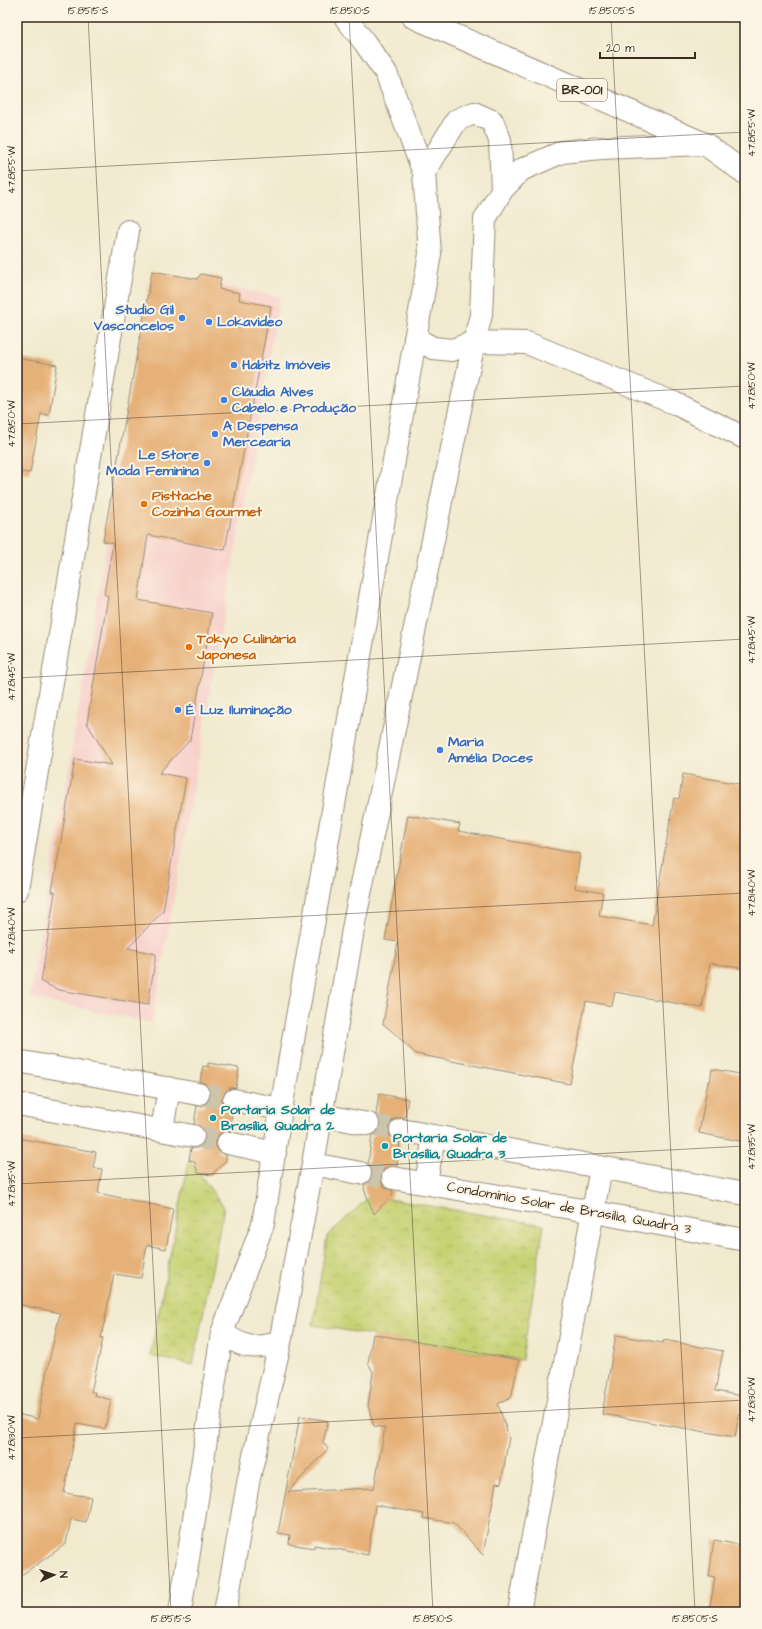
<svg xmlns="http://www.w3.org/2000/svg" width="762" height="1629" font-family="'Architects Daughter',sans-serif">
	<defs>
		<pattern id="park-crowns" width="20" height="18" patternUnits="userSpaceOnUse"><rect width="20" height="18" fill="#c6d273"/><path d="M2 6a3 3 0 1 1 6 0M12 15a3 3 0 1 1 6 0" fill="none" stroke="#abb463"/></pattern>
	</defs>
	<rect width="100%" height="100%" fill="#fcf5e5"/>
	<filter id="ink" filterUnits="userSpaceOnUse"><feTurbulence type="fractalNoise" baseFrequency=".025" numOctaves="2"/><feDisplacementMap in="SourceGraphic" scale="8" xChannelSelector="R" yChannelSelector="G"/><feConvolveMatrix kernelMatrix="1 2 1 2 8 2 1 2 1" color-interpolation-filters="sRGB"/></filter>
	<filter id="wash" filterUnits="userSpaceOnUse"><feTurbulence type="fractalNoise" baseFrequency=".012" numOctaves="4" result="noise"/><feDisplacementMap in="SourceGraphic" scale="16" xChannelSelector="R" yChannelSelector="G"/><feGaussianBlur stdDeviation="0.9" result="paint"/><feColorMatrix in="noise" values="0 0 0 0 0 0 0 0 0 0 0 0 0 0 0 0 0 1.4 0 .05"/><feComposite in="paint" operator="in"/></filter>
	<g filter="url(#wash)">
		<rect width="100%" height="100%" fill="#f1eacf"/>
		<path fill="#f7d0ca" d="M152 274 280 296 152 1023 30 998Z"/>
		<path fill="url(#park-crowns)" stroke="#807e48" d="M189 1160 224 1207 193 1365 150 1356Z
			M370 1196 544 1225 522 1360 313 1325 327 1236Z"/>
		<g id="blocks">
			<path fill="#e6b178" d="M152 271 197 279 201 274 221 278 219 289 240 293 239 300 271 306 225 550 148 535 138 600 212 613 190 740 159 773 186 778 163 911 128 948 156 954 148 1005 59 990 41 982 55 892H52L75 759 112 765 87 723 108 596 104 594 113 543 103 541Z
				M17 358 57 365 49 415 41 414 30 473 17 472Z
				M683 774 745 785V969L710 963 702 1008 615 992 612 1006 586 1001 570 1084 416 1054 393 1032 383 1024 398 942 385 940 408 815 460 824 458 831 580 854 575 888 603 893 599 916 652 925 674 798 679 799Z
				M208 1063 239 1068 236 1088H230L225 1092 222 1098V1104L226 1109 232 1112 230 1131H224L219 1134 216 1141V1146L219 1152 226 1155V1160L212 1175 198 1173 194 1161 189 1160 191 1148H198L202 1144 205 1139V1132L201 1127 194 1124 197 1106H203L207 1102 210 1097V1089L206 1084 200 1082 203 1066 208 1067Z
				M712 1069 745 1075V1142L699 1133 708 1082H710Z
				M379 1094 408 1099 405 1118H396L391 1122 389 1128V1134L393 1139 400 1143 397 1166H388L383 1170 381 1176V1182L385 1187 393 1191 392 1195 374 1214 364 1189 365 1184 370 1181 372 1175V1169L368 1164 372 1136 378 1132 380 1126V1120L376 1114Z
				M17 1138 96 1152 93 1168 102 1169 98 1193 173 1209 166 1249 147 1245 141 1278 114 1274 101 1338H103L91 1392H95L94 1395 111 1400 105 1429 77 1424 64 1493 91 1497 86 1522 71 1519 66 1544 17 1578V1414L38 1419 46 1375 60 1313 17 1304Z
				M373 1334 519 1360 511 1398 498 1404 509 1437 501 1484 496 1483 483 1555 454 1523 423 1518 424 1514 375 1505 368 1555 314 1545V1548L289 1544 290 1535 278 1533 300 1416 328 1421 323 1442 328 1449 288 1492 374 1488 385 1428 374 1426 368 1406 373 1372 368 1363Z
				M616 1335 663 1343 664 1340 723 1351 715 1391 743 1396 735 1437 602 1414Z
				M714 1540 745 1546V1612H709L715 1577 709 1576Z"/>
		</g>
	</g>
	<g filter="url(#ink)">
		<use href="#blocks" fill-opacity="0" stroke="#968a76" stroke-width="1"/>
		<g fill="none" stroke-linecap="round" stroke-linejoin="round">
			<path stroke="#cdc4ac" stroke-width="22" stroke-dasharray="22 11" stroke-linecap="butt" d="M198 1094 234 1100
				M368 1124 401 1130
				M193 1136 228 1143
				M360 1173 393 1178"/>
			<defs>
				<path id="minor" d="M17 890 128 231
					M519 1612 601 1168"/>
				<path id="tertiary" d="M424 173 457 120 474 113 492 121 500 140 502 190
					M415 338 433 348 452 350 474 342 527 343 674 403 745 438
					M17 1061 198 1094
					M234 1100 281 1109
					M17 1104 193 1136
					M321 1115 368 1124
					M162 1130 169 1088
					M401 1130 745 1194
					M228 1143 275 1153
					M313 1164 360 1173
					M393 1178 594 1212 745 1240
					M426 1183 434 1136
					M222 1333C246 1349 252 1349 280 1343
					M180 1612 222 1333 263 1224 281 1109 430 254 424 173 386 73 365 43 345 17
					M225 1612 249 1478 280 1343 313 1164 355 918 474 342 481 315 485 219 502 190 521 170 562 152 601 148 705 144"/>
				<path id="trunk" d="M413 17 705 144 745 173"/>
			</defs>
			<use href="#minor" stroke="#968a76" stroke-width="24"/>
			<use href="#tertiary" stroke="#968a76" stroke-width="24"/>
			<use href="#trunk" stroke="#968a76" stroke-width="24"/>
			<use href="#minor" stroke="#fff" stroke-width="22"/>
			<use href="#tertiary" stroke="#fff" stroke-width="22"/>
			<use href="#trunk" stroke="#fff" stroke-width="22"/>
		</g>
	</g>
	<path fill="none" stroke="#3b2a1e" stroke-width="1" stroke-opacity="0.45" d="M88 17 171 1612M349 17 433 1612M611 17 695 1612M17 171 745 132M17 424 745 386M17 678 745 639M17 931 745 893M17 1184 745 1146M17 1438 745 1400"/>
	<g fill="#3f7fe0" stroke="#fcf5e5" stroke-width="1.5">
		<circle cx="182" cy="318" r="4"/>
		<circle cx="209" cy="322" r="4"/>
		<circle cx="234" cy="365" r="4"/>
		<circle cx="224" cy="400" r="4"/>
		<circle cx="215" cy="434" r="4"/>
		<circle cx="207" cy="463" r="4"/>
		<circle cx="178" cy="710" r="4"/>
		<circle cx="440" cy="750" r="4"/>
	</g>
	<g fill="#e8710a" stroke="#fcf5e5" stroke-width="1.5">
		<circle cx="144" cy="504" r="4"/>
		<circle cx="189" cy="647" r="4"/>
	</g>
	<g fill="#0f9aa8" stroke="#fcf5e5" stroke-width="1.5">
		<circle cx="213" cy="1118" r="4"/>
		<circle cx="385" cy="1146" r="4"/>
	</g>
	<g text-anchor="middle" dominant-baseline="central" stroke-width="4" stroke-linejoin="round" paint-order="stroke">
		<rect fill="#fcf5e5" stroke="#75675a" stroke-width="1" x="557" y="79" width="50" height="22" rx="3"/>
		<g font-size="13" font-weight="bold" fill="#3b2a1e">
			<text x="582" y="90">BR-001</text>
		</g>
		<g font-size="14" font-weight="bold" fill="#366cbe" stroke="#fcf5e5" text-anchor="start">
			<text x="174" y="310" text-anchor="end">Studio Gil<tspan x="174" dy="16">Vasconcelos</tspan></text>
			<text x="217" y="322">Lokavideo</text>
			<text x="242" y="365">Habitz Imóveis</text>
			<text x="232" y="392">Cláudia Alves<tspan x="232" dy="16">Cabelo e Produção</tspan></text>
			<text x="223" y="426">A Despensa<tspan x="223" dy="16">Mercearia</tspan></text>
			<text x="199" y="455" text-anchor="end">Le Store<tspan x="199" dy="16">Moda Feminina</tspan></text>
			<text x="186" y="710">É Luz Iluminação</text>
			<text x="448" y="742">Maria<tspan x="448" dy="16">Amélia Doces</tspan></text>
		</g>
		<g font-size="14" font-weight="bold" fill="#c56008" stroke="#fcf5e5" text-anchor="start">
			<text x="152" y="496">Pisttache<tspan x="152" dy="16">Cozinha Gourmet</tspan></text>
			<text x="197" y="639">Tokyo Culinária<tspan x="197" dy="16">Japonesa</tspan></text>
		</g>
		<g font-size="14" font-weight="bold" fill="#0d838f" stroke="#fcf5e5" text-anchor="start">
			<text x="221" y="1110">Portaria Solar de<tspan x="221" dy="16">Brasília, Quadra 2</tspan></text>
			<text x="393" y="1138">Portaria Solar de<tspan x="393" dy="16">Brasília, Quadra 3</tspan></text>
		</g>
		<g font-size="14" fill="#3b2a1e" stroke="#fcf5e5">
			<text transform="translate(569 1208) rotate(10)">Condomínio Solar de Brasilia, Quadra 3</text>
		</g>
	</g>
	<rect width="762" height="1629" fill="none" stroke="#fcf5e5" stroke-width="44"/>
	<g transform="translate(54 1575) rotate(87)" stroke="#fcf5e5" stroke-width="3" paint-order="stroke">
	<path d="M0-3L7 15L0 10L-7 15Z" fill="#3b2a1e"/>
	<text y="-6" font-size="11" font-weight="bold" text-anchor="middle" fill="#3b2a1e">N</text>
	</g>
	<path d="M600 52v6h95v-6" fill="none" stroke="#3b2a1e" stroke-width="2"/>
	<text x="606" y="52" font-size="12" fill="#3b2a1e" stroke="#fcf5e5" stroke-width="3" paint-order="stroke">20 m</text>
	<rect x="22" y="22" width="718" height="1585" fill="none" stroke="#3b2a1e" stroke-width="1.5"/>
	<g font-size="10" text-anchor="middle" fill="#3b2a1e">
		<text x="88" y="14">15.8515°S</text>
		<text x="350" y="14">15.8510°S</text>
		<text x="612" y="14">15.8505°S</text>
		<text transform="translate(751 133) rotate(-90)" y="4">47.8155°W</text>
		<text transform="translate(11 170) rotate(-90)" y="4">47.8155°W</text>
		<text transform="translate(751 386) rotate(-90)" y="4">47.8150°W</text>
		<text transform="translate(11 424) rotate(-90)" y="4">47.8150°W</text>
		<text transform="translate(751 640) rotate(-90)" y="4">47.8145°W</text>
		<text transform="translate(11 677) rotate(-90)" y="4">47.8145°W</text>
		<text transform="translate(751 893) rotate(-90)" y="4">47.8140°W</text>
		<text transform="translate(11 931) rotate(-90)" y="4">47.8140°W</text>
		<text transform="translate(751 1147) rotate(-90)" y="4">47.8135°W</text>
		<text transform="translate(11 1184) rotate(-90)" y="4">47.8135°W</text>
		<text transform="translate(751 1400) rotate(-90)" y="4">47.8130°W</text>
		<text transform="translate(11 1438) rotate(-90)" y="4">47.8130°W</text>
		<text x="171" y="1622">15.8515°S</text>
		<text x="433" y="1622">15.8510°S</text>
		<text x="695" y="1622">15.8505°S</text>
	</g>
</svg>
